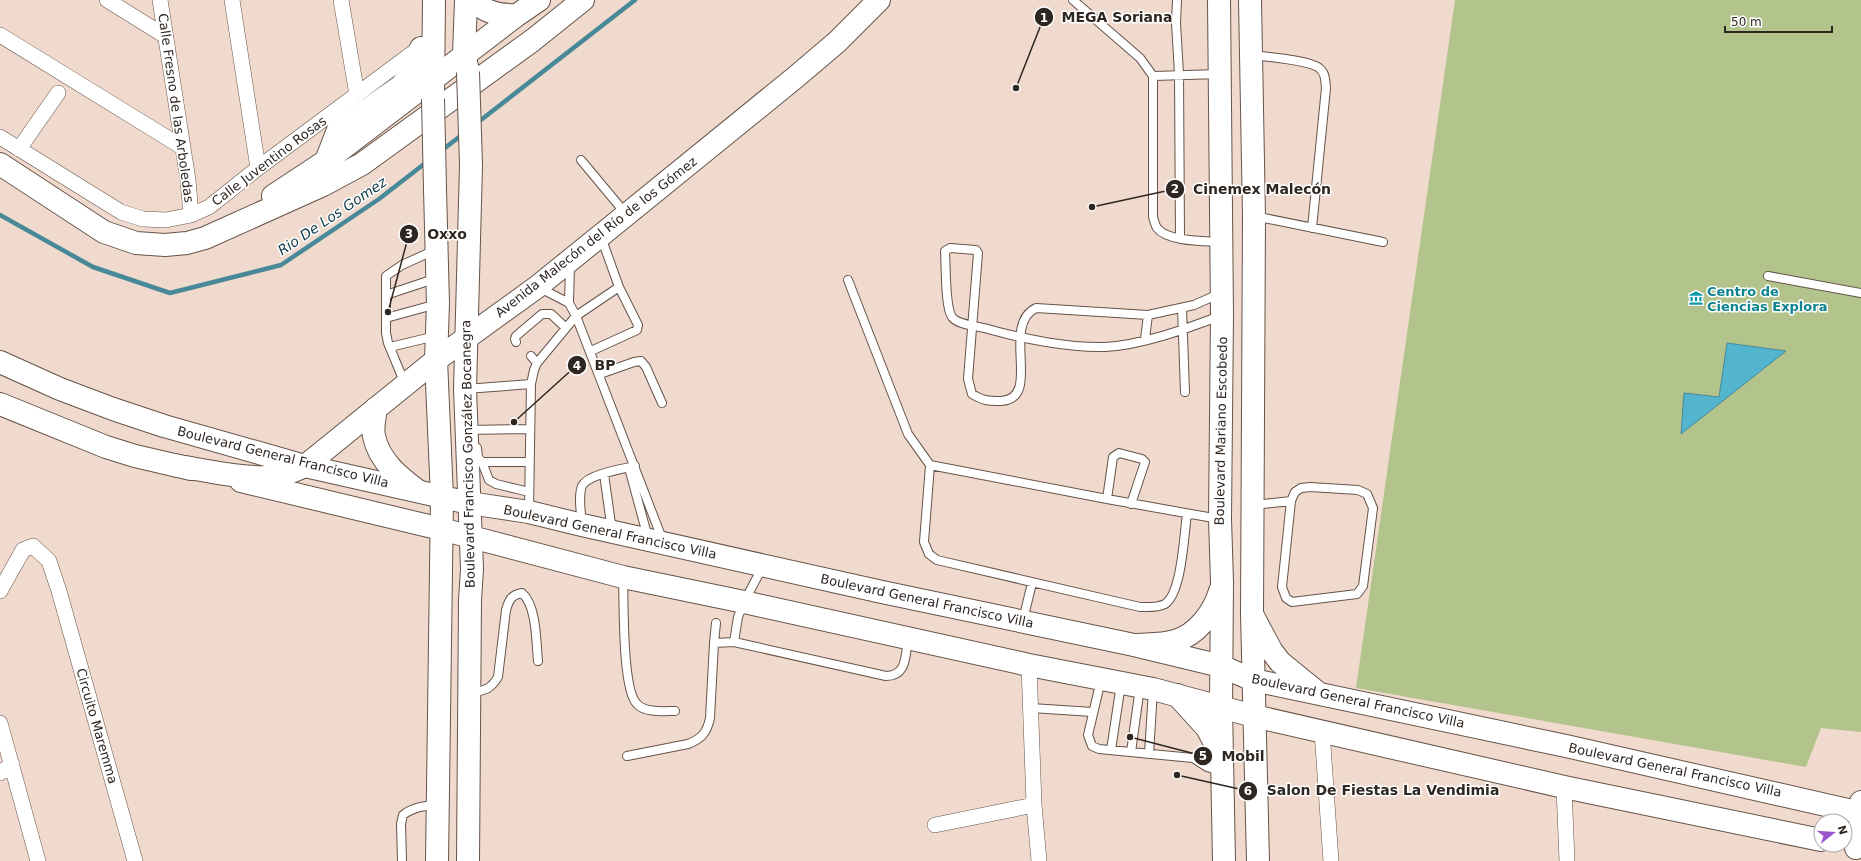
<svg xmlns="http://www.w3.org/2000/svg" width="1861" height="861" font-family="'DejaVu Sans',sans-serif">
	<rect width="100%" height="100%" fill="#f0dacd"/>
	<path fill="#b3c38c" d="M1455 0H1861V732L1821 728 1806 767 1356 688Z"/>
	<path fill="#53b4cd" stroke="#488999" d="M1727 343 1786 351 1681 434 1684 393 1719 397Z"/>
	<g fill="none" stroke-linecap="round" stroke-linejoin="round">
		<path stroke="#488999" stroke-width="4.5" d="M477 123 635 0
			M441 151 463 134
			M0 215 93 267 170 293 281 265 379 199 428 161"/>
		<defs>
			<path id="lane" d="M1073 0 1140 58 1153 76 1220 74
				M1177 0 1176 23 1179 74 1180 238
				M1252 55C1267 57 1309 60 1319 68 1326 73 1325 81 1326 88L1312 228
				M1153 76V217C1154 220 1155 225 1157 228 1168 242 1205 241 1220 242
				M581 160 626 214
				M1254 216 1383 242
				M1768 276 1861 293
				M848 280 908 434 930 465 1107 499 1219 519
				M619 287 576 316 663 541
				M540 288 569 303
				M386 295 437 278
				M1182 308 1185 392
				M1220 316C1185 329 1143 345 1105 347 1070 348 1023 339 988 329 979 326 957 325 952 317 945 308 946 265 945 251L950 248 976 250 978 253 968 379 972 394C984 401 988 401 1001 401 1043 399 1000 325 1036 308L1148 315 1194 305 1221 293
				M386 318 437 304
				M1145 339 1148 315
				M516 342 515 339 516 336 542 314H551L566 328
				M390 347 436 336
				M591 351 637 330 638 325 619 287 601 237
				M531 356 537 363
				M600 374 634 362 641 361 646 367 662 403
				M405 384 388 343 386 333V276L402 265 435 250
				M466 389 531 384
				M467 430 530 429
				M477 448 478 457 482 462H529
				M482 462 489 480 496 484 529 492
				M930 465 924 542 929 554 937 560 1140 607C1148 607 1157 608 1165 604 1182 593 1184 534 1187 514
				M629 468 648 538
				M604 474 612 531
				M1107 499 1113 457 1119 453 1142 459 1145 462 1131 504
				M1253 505 1291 501 1295 492 1301 488 1310 487 1358 490 1367 494 1373 508 1363 586 1357 594 1292 602 1286 598 1282 587 1291 501
				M529 511 531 384 534 370 537 363 576 316 569 303 570 265
				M582 524C581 513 578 496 582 486 588 474 622 469 635 466
				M623 578C624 602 622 690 637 704 645 713 664 711 675 711
				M1023 620 1032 583
				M734 642 738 617 744 602 763 566
				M714 643 716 623
				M1101 680 1088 735 1092 746 1099 749 1193 758 1207 767 1221 771
				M471 693C485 690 490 690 498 677L506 610C509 600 511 595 522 593 537 606 536 642 538 661
				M1031 708 1093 712
				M1111 750 1121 684
				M1131 752 1140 687
				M1149 754 1153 690
				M627 756 688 744C701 739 707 733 710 718L714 643 734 642 886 676C907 676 905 656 908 640
				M402 861 401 824 403 815C413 807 424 806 437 805"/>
			<path id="street" d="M107 0 165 36
				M160 0 188 180 191 215
				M232 0 258 168
				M341 0 357 95
				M0 35 182 147
				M0 137 121 212 143 219 166 220 191 215 209 207 258 168 422 46
				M19 149 58 93
				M0 591 23 550 33 546 49 561 59 591 135 861
				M1029 665 1034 805 1039 861
				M0 723 38 861
				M1322 731 1331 861
				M0 773 12 764
				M1564 787 1567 861
				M935 825 1034 805"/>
			<path id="secondary" d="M466 0 464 55 468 70
				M433 95 434 0
				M435 189 438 304 436 360 442 497 437 861
				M0 362 60 389 113 409 164 426 305 466 469 503 529 512 582 525 882 592 1134 645 1221 666 1253 680 1566 746 1861 813
				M0 404 106 447 135 456 191 469
				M241 481 441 529 623 577 744 602 1029 665 1153 689 1254 716 1564 787 1821 840
				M1856 848 1861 802
				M468 861 470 600 472 569 465 389 471 165"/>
			<path id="primary" d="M473 0C485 13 500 16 517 15
				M1219 0 1222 315 1220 519 1222 582 1221 707 1224 861
				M1250 0 1254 216 1252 613 1258 861
				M326 161 338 130 401 86 415 69 421 48
				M0 164 104 232 136 243 165 245 187 243 205 238 323 185 362 164 533 40 583 0
				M273 196 326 161 517 15 539 0
				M376 408C375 417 372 427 374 436 379 461 399 477 418 491
				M174 465C202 470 255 482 282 475 290 473 298 469 305 466L436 360 537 287 626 215 797 76 837 42 879 0
				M1253 616 1271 650 1280 662 1317 692
				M1134 645C1148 644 1162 645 1175 641 1197 635 1214 612 1220 591
				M1177 695 1207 728 1220 753"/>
		</defs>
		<use href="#lane" stroke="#665449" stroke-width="10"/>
		<use href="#street" stroke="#665449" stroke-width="16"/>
		<use href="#secondary" stroke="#665449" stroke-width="24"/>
		<use href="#primary" stroke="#665449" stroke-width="24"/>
		<use href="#lane" stroke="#fff" stroke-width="8"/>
		<use href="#street" stroke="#fff" stroke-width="15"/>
		<use href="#secondary" stroke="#fff" stroke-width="22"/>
		<use href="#primary" stroke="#fff" stroke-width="22"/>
		<defs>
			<path id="secondary-bridge" d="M468 72 471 165
				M433 99 435 189"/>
		</defs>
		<use href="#secondary-bridge" stroke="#665449" stroke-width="24" stroke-linecap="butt"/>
		<use href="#secondary-bridge" stroke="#fff" stroke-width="22"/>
	</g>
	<defs>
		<symbol id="museum-bare" viewBox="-9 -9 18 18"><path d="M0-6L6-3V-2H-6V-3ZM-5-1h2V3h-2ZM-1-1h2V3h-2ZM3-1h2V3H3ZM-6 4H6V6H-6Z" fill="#0f9aa8" stroke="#fff" stroke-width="2.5" paint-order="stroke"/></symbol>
	</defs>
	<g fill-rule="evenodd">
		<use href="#museum-bare" x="1686" y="288" width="20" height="20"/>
	</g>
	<g text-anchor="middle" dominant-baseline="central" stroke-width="3" stroke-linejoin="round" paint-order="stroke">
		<g font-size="13" fill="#2e2621" stroke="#fff">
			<text transform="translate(176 108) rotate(82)">Calle Fresno de las Arboledas</text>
			<text transform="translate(269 161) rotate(-37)">Calle Juventino Rosas</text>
			<text transform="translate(596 237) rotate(-38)">Avenida Malecón del Río de los Gómez</text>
			<text transform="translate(1221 431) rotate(-89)">Boulevard Mariano Escobedo</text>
			<text transform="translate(468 454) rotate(-91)">Boulevard Francisco González Bocanegra</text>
			<text transform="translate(283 457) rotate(14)">Boulevard General Francisco Villa</text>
			<text transform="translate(610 532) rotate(12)">Boulevard General Francisco Villa</text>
			<text transform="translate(927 601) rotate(12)">Boulevard General Francisco Villa</text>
			<text transform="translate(1358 701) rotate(12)">Boulevard General Francisco Villa</text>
			<text transform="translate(97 726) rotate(74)">Circuito Maremma</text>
			<text transform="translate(1675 770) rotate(12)">Boulevard General Francisco Villa</text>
		</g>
		<g font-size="13" font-weight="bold" fill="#0d838f" stroke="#fff" text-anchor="start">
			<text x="1707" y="291">Centro de<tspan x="1707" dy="15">Ciencias Explora</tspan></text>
		</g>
		<g font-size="14" font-style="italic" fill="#0d3b46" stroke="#fff">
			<text transform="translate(332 216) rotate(-34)">Rio De Los Gomez</text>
		</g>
	</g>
	<path fill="none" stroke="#2e2621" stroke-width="1.5" d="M1016 88L1044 17M1092 207L1175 189M388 312L409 234M514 422L577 365M1130 737L1203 756M1177 775L1248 791"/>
	<g fill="#2e2621" stroke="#fff" stroke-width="1.5">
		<circle cx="1016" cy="88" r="4"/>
		<circle cx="1092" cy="207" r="4"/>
		<circle cx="388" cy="312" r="4"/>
		<circle cx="514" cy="422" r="4"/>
		<circle cx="1130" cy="737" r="4"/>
		<circle cx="1177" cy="775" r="4"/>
		<circle cx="1044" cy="17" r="10"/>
		<circle cx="1175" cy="189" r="10"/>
		<circle cx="409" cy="234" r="10"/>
		<circle cx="577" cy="365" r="10"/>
		<circle cx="1203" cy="756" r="10"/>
		<circle cx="1248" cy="791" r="10"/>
	</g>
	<g font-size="12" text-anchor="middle" font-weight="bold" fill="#fff">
		<text x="1044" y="22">1</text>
		<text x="1175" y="193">2</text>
		<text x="409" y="238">3</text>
		<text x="577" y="370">4</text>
		<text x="1203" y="760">5</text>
		<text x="1248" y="795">6</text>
	</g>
	<g font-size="14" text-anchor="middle" font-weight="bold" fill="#2e2621" stroke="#fff" stroke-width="3" stroke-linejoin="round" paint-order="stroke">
		<text x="1117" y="22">MEGA Soriana</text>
		<text x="1262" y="194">Cinemex Malecón</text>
		<text x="447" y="239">Oxxo</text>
		<text x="605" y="370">BP</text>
		<text x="1243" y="761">Mobil</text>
		<text x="1383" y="795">Salon De Fiestas La Vendimia</text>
	</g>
	<g transform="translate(1833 833) rotate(73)"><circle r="19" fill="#ffffff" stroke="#aba8a6"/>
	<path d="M0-3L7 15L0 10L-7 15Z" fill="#9b56cb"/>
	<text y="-6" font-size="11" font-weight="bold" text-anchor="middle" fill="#2e2621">N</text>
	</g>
	<path d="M1725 26v6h107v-6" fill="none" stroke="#2e2621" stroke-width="2"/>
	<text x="1731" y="26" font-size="12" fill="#2e2621" stroke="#ffffff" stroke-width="3" paint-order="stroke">50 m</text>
</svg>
